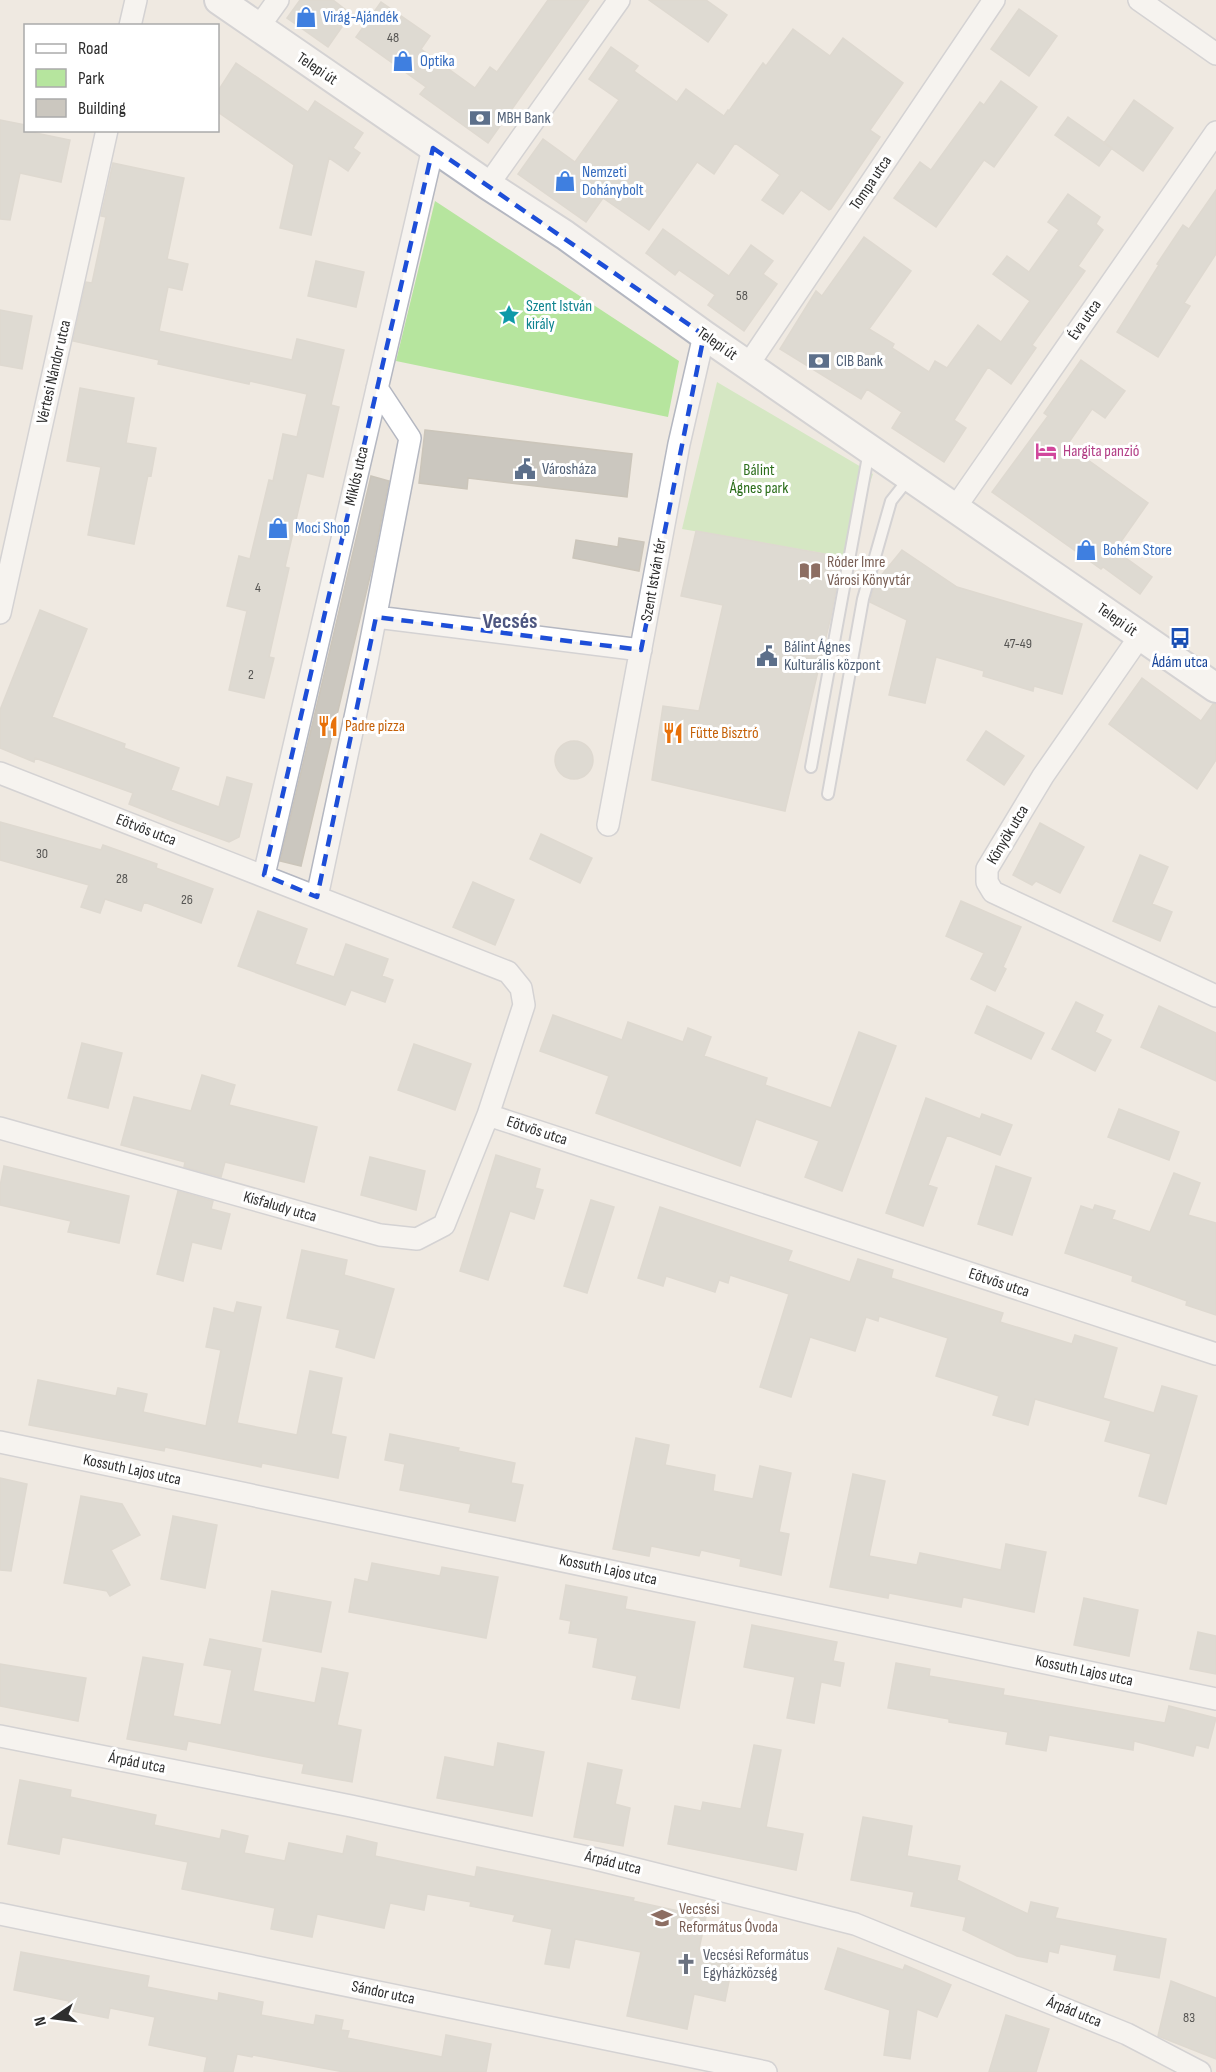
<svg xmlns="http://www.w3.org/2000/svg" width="1216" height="2072" font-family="'Sofia Sans Condensed',sans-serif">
	<rect width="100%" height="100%" fill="#efe9e1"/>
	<path fill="#b6e59e" d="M435 201 679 361 668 417 396 361Z
		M717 382 873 474 845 557 682 529Z"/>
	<path fill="#cbc7bf" stroke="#cbc5ba" stroke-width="1.5" d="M300 0H333L351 14 328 47 287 18Z
		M548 0H589L488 143 420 94 426 87 356 37 381 2 430 36 421 49 475 88 490 67 497 72Z
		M649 0H706L727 15 708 42Z
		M1019 9 1057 36 1029 76 991 49Z
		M793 29 830 56 843 38 903 83 870 130 880 137 831 209 829 210 801 190 783 214 762 200 780 175 735 143 714 174 697 162 649 230 603 198 586 222 518 174 543 139 575 162 619 100 589 79 611 47 638 66 634 71 677 102 686 89 724 116 728 110 729 111 763 63 766 66Z
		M236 63 308 112 315 101 363 133 353 148 360 153 348 171 329 158 311 235 280 228 294 165 218 112V91Z
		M1001 81 1037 107 994 167 984 160 936 227 894 198 920 162 931 170 980 102 984 105Z
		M1134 100 1173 128 1143 171 1104 143Z
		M1068 117 1112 148 1099 166 1055 135Z
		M0 120 26 125V131L70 140 61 182 20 173 10 220 0 219Z
		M113 163 184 178 167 259 188 264 182 290 168 287 159 331 292 360 297 339 344 350 331 405 339 407 323 477 307 473 285 567 289 568 269 657 274 658 264 698 229 690 247 611 227 606 239 556 250 559 269 480 273 481 283 434 297 437 307 394 250 381 249 384 158 364 159 360 73 341 86 282 92 283 106 217 101 216Z
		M1216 190V254L1184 303 1190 306 1158 357 1117 332 1159 265 1157 264 1183 225 1189 229Z
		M1068 194 1100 217 1096 224 1103 230 1078 266 1085 271 1032 345 1036 348 1011 384 988 367 954 420 966 428 944 462 892 428 902 412 867 389 861 399 780 349 816 291 822 296 864 237 911 271 869 329 894 344 892 348 929 372 935 361 947 368 978 325 1001 342 1030 301 993 274 1007 256 1029 272 1059 230 1048 222Z
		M663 229 729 276 751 245 773 261 763 274 777 284 744 331 708 305 715 295 679 270 675 275 646 253Z
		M316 261 364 272 356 307 308 296Z
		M0 310 32 316 22 369 0 365Z
		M1081 360 1125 391 1105 418 1092 409 1067 445 1148 503 1115 550 1152 577 1140 594 1103 567 1101 569 992 492 1048 416 1044 413Z
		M80 388 134 398 126 443 156 448 151 476 148 475 134 544 88 535 101 467 67 461Z
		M425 430 632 454 627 497 468 478 467 489 419 483Z
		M371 476 389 481 372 568 301 866 280 861Z
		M696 531 842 557 831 616 785 811 652 780 663 706 699 711 723 605 681 596Z
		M619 538 644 542 639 571 573 558 576 540 618 547Z
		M902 550 957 587 1082 624 1062 694 1034 686 1033 691 983 676 984 671 936 657 925 703 889 695 907 620 870 602 875 583Z
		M40 610 87 629 52 717 125 744 124 748 179 768 171 790 219 807 227 777 252 784 239 837 229 842 180 824 129 804 133 793 35 758 34 762 0 748V710Z
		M1142 678 1201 721 1213 704H1216V760L1197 789 1109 724Z
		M986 731 1024 756 1004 785 967 760Z
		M555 760a19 19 0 1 1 38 0a19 19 0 1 1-38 0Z
		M0 822 101 850 103 845 157 864 156 868 213 889 201 923 144 902 141 911 105 899 100 913 81 907 89 885 0 860Z
		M1040 823 1084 847 1060 893 1036 881 1032 885 1013 875Z
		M541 834 592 858 580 883 530 859Z
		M1140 855 1168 867 1152 904 1172 912 1160 941 1113 921Z
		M473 882 514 900 495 945 453 927Z
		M961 901 1021 927 1003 967 1006 969 995 991 971 979 984 953 946 936Z
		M258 911 307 929 295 964 334 977 346 944 388 959 382 976 393 980 385 1002 351 990 345 1005 238 966Z
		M1076 1002 1103 1015 1095 1032 1111 1040 1095 1071 1052 1049Z
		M987 1006 1044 1033 1031 1059 975 1033Z
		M1159 1006 1216 1033V1081L1141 1047Z
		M553 1015 622 1040 628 1022 683 1042 688 1028 711 1037 704 1056 767 1078 765 1085 831 1108 859 1032 896 1046 842 1191 805 1177 819 1141 756 1119 740 1166 596 1113 609 1076 540 1051Z
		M82 1043 122 1053 108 1108 68 1098Z
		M414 1044 471 1064 455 1110 398 1090Z
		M202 1075 235 1085 229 1105 317 1127 304 1182 225 1162 221 1177 184 1167 185 1162 121 1145 134 1097 191 1111Z
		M926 1098 980 1119 982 1114 1012 1125 1000 1155 947 1135 928 1185 937 1188 923 1226 886 1213Z
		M1119 1109 1179 1132 1169 1160 1108 1137Z
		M496 1155 540 1169 535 1188 543 1190 534 1219 510 1211 488 1280 460 1271Z
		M370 1157 425 1171 416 1210 361 1195Z
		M4 1166 129 1196 119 1243 68 1232 71 1221 0 1205V1186Z
		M996 1166 1031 1178 1012 1235 978 1224Z
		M1174 1173 1200 1183 1188 1215 1216 1223V1315L1186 1305 1187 1301 1132 1281 1133 1276 1065 1253 1081 1206 1093 1210 1095 1205 1115 1211 1112 1219 1150 1232Z
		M178 1191 213 1201 211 1209 230 1214 221 1249 192 1242 183 1281 157 1274Z
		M591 1200 614 1207 587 1293 564 1286Z
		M660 1207 792 1251 788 1261 850 1282 858 1259 893 1270 891 1278 1003 1313 1000 1322 1072 1344 1075 1335 1117 1348 1103 1398 1154 1413 1162 1386 1197 1396 1166 1504 1139 1496 1151 1454 1105 1441 1111 1421 1035 1399 1028 1425 993 1415 999 1396 936 1376 948 1338 879 1316 878 1321 866 1317 855 1351 810 1337 791 1397 760 1387 789 1294 730 1275 728 1283 719 1280 715 1292 666 1276 663 1286 638 1278Z
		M302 1250 347 1260 344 1275 394 1289 374 1358 336 1347 340 1330 287 1318Z
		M237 1302 261 1307 237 1423 297 1435 310 1371 342 1378 331 1434 346 1437 338 1478 262 1463 261 1467 165 1447 164 1451 29 1425 38 1380 116 1396 118 1388 147 1394 143 1412 206 1426 221 1350 206 1347 214 1308 234 1313Z
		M390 1434 459 1448 458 1451 515 1463 511 1483 523 1485 515 1521 469 1512 471 1504 400 1490 405 1464 385 1460Z
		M636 1438 669 1445 665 1465 715 1475 713 1491 753 1499 760 1466 791 1473 779 1532 789 1534 781 1575 740 1566 741 1559 701 1550 699 1556 651 1546 649 1556 613 1549Z
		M853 1474 885 1481 869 1556 917 1565 920 1553 1001 1570 1006 1544 1046 1552 1034 1612 963 1597 961 1607 889 1593 888 1598 830 1587Z
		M0 1478 27 1484 11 1571 0 1570Z
		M81 1496 122 1504 140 1535 111 1550 130 1585 110 1596 107 1591 64 1583Z
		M173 1516 217 1525 205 1588 161 1579Z
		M372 1563 440 1576 442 1567 498 1577 486 1638 349 1612 355 1579 368 1582Z
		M566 1585 627 1597 625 1609 695 1622 679 1708 632 1699 637 1676 593 1667 598 1638 569 1633 571 1621 560 1619Z
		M272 1591 331 1602 321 1652 263 1641Z
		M1084 1598 1138 1610 1129 1656 1074 1645Z
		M752 1625 837 1642 833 1661 844 1663 840 1686 821 1682 814 1723 787 1718 795 1677 744 1667Z
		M1198 1632 1216 1636V1674L1190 1669Z
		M210 1639 261 1649 253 1691 315 1703 322 1668 348 1673 337 1725 361 1730 352 1782 302 1773 304 1764 262 1756 188 1741 186 1750 127 1739 143 1657 183 1664 173 1716 221 1725 232 1670 204 1665Z
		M896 1663 930 1669 929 1676 1004 1689 1003 1695 1165 1723 1169 1706 1216 1718 1208 1748 1196 1745 1193 1756 1134 1741 1133 1750 1049 1735 1046 1751 1006 1744 1008 1732 949 1722V1719L888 1708Z
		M0 1664 86 1678 78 1721 0 1706Z
		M498 1743 544 1752 532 1816 437 1798 445 1757 494 1767Z
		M754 1745 781 1750 766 1827 803 1834 796 1870 668 1844 675 1806 701 1811 703 1802 741 1809Z
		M588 1763 622 1770 615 1804 630 1808 623 1846 574 1837Z
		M20 1780 71 1790 70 1797 156 1815 154 1825 220 1839 222 1830 248 1836 244 1853 285 1861 289 1843 343 1854 347 1836 377 1843 375 1856 475 1877 477 1867 634 1898 633 1901 706 1917 699 1949 734 1957 725 2001 694 1994 687 2029 627 2016 641 1952 575 1939 569 1968 545 1964 552 1929 513 1921 515 1915 470 1906 471 1902 427 1894 424 1910 390 1903 384 1928 317 1914 312 1937 271 1929 275 1908 182 1889 188 1862 62 1837 59 1854 8 1844Z
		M863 1817 912 1826 907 1856 960 1866 957 1880 1028 1914 1031 1902 1058 1908 1055 1918 1166 1939 1159 1978 1114 1970 1117 1955 1060 1944 1058 1953 1049 1951 1047 1962 1017 1956 963 1930 966 1917 911 1906 914 1892 851 1880Z
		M838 1948 903 1970 905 1965 951 1985 937 2017 917 2009 910 2059 884 2055 890 2010 825 1989Z
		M21 1952 149 1976 147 1987 218 2001 219 1993 263 2002 261 2015 314 2025 316 2015 343 2020 341 2030 349 2031 347 2038 442 2057 446 2035 491 2044 486 2072H344L253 2055 252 2057 237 2054 233 2072H204L207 2057 149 2045 155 2017 110 2008 108 2018 67 2010 69 2001 14 1990Z
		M1171 1981 1216 1998V2059L1158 2036Z
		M1006 2015 1049 2029 1036 2072H989Z"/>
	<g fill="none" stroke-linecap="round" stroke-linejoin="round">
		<defs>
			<path id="lane" d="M811 767 869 451
				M828 794 863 599 891 501 910 477"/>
			<path id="street" d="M1139 0 1216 54
				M130 26 136 0
				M258 28 278 0
				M488 185 619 0
				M748 365 994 0
				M955 508 1216 132
				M0 613 107 130
				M376 617 641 650
				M1140 636 1043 776 987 869V882L993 892 1216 996
				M0 773 508 972 521 988 524 1005 488 1115 1216 1354
				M608 825 679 444 704 335
				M264 875 433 148
				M317 897 367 661 410 438 377 388
				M0 1128 380 1235 417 1239 444 1225 488 1115
				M0 1442 1216 1699
				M0 1736 351 1806 596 1859 855 1924 1127 2034 1200 2072
				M0 1914 766 2072"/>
			<path id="secondary" d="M219 0 488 185 565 235 704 335 1216 688"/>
		</defs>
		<use href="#lane" stroke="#b4b7c1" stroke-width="14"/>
		<use href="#street" stroke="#b4b7c1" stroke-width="24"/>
		<use href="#secondary" stroke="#b4b7c1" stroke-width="32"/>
		<use href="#lane" stroke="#fff" stroke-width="10"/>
		<use href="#street" stroke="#fff" stroke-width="21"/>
		<use href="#secondary" stroke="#fff" stroke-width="28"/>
	</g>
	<path d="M0 0H1216V2072H0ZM433 148 704 335 641 650 376 617 317 897 264 875Z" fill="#efe9e1" fill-opacity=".55" fill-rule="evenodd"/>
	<path fill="none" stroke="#1d4ed8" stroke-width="4.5" stroke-dasharray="12 8" stroke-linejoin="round" d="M433 148 704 335 641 650 376 617 317 897 264 875Z"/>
	<defs>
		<symbol id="shop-bare" viewBox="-9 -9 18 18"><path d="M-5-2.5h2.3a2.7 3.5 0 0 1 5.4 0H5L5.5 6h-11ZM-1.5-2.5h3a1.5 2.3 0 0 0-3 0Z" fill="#3f7fe0" stroke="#fff" stroke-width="2.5" paint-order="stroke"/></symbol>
		<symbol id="bank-bare" viewBox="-9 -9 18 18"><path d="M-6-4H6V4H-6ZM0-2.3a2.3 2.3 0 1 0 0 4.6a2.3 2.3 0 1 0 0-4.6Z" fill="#5c6f8a" stroke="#fff" stroke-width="2.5" paint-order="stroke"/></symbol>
		<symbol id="sight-bare" viewBox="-9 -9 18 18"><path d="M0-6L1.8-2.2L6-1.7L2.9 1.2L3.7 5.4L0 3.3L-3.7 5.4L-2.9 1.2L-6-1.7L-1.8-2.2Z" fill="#0f9aa8" stroke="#fff" stroke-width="2.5" paint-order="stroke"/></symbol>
		<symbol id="hotel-bare" viewBox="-9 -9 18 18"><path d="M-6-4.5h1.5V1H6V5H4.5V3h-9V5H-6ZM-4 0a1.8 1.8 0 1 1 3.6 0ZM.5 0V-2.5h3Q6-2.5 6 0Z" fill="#d1479c" stroke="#fff" stroke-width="2.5" paint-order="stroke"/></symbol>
		<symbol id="civic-bare" viewBox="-9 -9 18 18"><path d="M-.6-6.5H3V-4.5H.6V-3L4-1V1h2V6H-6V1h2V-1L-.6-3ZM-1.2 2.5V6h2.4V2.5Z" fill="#5c6f8a" stroke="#fff" stroke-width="2.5" paint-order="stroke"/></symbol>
		<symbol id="library-bare" viewBox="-9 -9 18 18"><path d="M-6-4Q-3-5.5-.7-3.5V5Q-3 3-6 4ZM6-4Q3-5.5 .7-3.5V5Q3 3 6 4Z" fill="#8d6e63" stroke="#fff" stroke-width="2.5" paint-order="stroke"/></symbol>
		<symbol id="bus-bare" viewBox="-9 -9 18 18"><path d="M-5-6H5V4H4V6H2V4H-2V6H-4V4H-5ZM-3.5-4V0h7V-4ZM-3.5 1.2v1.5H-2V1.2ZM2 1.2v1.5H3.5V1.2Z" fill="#1a4fb4" stroke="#fff" stroke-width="2.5" paint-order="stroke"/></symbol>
		<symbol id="restaurant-bare" viewBox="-9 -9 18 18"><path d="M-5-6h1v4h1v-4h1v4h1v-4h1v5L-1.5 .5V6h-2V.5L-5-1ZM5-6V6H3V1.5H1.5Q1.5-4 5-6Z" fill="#e8710a" stroke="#fff" stroke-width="2.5" paint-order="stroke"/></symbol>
		<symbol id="school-bare" viewBox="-9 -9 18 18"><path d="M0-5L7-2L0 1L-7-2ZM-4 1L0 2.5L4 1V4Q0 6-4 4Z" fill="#8d6e63" stroke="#fff" stroke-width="2.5" paint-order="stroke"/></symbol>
		<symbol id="church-bare" viewBox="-9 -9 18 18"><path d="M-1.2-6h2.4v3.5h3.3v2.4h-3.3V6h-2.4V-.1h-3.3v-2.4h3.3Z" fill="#6b7280" stroke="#fff" stroke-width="2.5" paint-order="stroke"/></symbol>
	</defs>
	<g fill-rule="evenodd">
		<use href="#shop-bare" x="291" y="2" width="30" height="30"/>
		<use href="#shop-bare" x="388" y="46" width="30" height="30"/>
		<use href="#bank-bare" x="465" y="103" width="30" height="30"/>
		<use href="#shop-bare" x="550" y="166" width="30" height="30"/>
		<use href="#sight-bare" x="494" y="300" width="30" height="30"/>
		<use href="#bank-bare" x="804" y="346" width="30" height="30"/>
		<use href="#hotel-bare" x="1031" y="436" width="30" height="30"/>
		<use href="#civic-bare" x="510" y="454" width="30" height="30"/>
		<use href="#shop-bare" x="263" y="513" width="30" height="30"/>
		<use href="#shop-bare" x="1071" y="535" width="30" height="30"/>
		<use href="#library-bare" x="795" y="556" width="30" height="30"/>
		<use href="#bus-bare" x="1165" y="623" width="30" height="30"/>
		<use href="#civic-bare" x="752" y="641" width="30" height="30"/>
		<use href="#restaurant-bare" x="313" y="711" width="30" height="30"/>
		<use href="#restaurant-bare" x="658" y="718" width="30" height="30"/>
		<use href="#school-bare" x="647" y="1903" width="30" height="30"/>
		<use href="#church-bare" x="671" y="1949" width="30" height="30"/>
	</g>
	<g text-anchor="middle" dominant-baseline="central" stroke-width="6" stroke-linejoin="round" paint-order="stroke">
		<g font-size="14" fill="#555452">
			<text x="393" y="37">48</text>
			<text x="742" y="295">58</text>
			<text x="258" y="587">4</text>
			<text x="1018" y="643">47-49</text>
			<text x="251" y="674">2</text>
			<text x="42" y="853">30</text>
			<text x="122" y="878">28</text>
			<text x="187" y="899">26</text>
			<text x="1189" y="2017">83</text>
		</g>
		<g font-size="16" fill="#366cbe" stroke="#fff" text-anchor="start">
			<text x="323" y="17">Virág-Ajándék</text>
			<text x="420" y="61">Optika</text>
			<text x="582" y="172">Nemzeti<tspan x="582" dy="18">Dohánybolt</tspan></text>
			<text x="295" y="528">Moci Shop</text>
			<text x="1103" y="550">Bohém Store</text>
		</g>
		<g font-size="16" fill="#2e2e2e" stroke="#fff">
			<text transform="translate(317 69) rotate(34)">Telepi út</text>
			<text transform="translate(871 183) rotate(-56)">Tompa utca</text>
			<text transform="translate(1085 320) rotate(-55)">Éva utca</text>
			<text transform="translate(717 344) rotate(35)">Telepi út</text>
			<text transform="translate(54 372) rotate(-77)">Vértesi Nándor utca</text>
			<text transform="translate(357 476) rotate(-77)">Miklós utca</text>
			<text transform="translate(654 580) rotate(-80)">Szent István tér</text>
			<text transform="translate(1117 620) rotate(35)">Telepi út</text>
			<text transform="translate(146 830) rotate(21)">Eötvös utca</text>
			<text transform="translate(1008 835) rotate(-59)">Könyök utca</text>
			<text transform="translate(537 1131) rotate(18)">Eötvös utca</text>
			<text transform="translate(280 1207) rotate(16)">Kisfaludy utca</text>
			<text transform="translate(999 1283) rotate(18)">Eötvös utca</text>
			<text transform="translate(132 1470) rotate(12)">Kossuth Lajos utca</text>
			<text transform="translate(608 1570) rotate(12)">Kossuth Lajos utca</text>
			<text transform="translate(1084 1671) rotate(12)">Kossuth Lajos utca</text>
			<text transform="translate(137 1763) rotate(11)">Árpád utca</text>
			<text transform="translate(613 1863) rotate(14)">Árpád utca</text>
			<text transform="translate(383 1993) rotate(12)">Sándor utca</text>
			<text transform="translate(1074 2012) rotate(22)">Árpád utca</text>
		</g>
		<g font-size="16" fill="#4e5e75" stroke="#fff" text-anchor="start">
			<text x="497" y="118">MBH Bank</text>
			<text x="836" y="361">CIB Bank</text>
			<text x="542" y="469">Városháza</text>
			<text x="784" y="647">Bálint Ágnes<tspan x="784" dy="18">Kulturális központ</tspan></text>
		</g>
		<g font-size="16" fill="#0d838f" stroke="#fff" text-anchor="start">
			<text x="526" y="306">Szent István<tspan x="526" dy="18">király</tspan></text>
		</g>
		<g font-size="16" fill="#b23c85" stroke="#fff" text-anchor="start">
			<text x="1063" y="451">Hargita panzió</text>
		</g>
		<g font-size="16" fill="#2c6e1b" stroke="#fff">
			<text x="759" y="470">Bálint<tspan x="759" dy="18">Ágnes park</tspan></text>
		</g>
		<g font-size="16" fill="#785e54" stroke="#fff" text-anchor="start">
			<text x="827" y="562">Róder Imre<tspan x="827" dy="18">Városi Könyvtár</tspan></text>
			<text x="679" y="1909">Vecsési<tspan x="679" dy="18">Református Óvoda</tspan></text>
		</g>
		<g font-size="16" fill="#164399" stroke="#fff">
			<text x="1180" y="662">Ádám utca</text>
		</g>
		<g font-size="16" fill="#c56008" stroke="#fff" text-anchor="start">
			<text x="345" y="726">Padre pizza</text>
			<text x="690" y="733">Fütte Bisztró</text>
		</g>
		<g font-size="16" fill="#5b616d" stroke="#fff" text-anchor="start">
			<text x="703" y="1955">Vecsési Református<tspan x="703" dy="18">Egyházközség</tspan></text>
		</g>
		<g font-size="22" font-weight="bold" fill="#4d5680" stroke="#fff">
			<text x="510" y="621">Vecsés</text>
		</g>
	</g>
	<rect x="24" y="24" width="195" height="108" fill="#ffffff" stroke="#ababab" stroke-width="1.5"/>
	<rect x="36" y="44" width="30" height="9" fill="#ffffff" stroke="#ababab" stroke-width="1.5"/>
	<text x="78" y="54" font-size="18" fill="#2e2e2e">Road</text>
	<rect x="36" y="69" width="30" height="18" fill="#b6e59e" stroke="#ababab" stroke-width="1.5"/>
	<text x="78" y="84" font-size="18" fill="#2e2e2e">Park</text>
	<rect x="36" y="99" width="30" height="18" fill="#cbc7bf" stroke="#ababab" stroke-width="1.5"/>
	<text x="78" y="114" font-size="18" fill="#2e2e2e">Building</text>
	<g transform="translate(54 2018) rotate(256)" stroke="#ffffff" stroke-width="4.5" paint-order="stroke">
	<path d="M0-4.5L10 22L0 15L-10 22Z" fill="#2e2e2e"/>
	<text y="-9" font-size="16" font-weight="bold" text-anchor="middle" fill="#2e2e2e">N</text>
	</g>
</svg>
